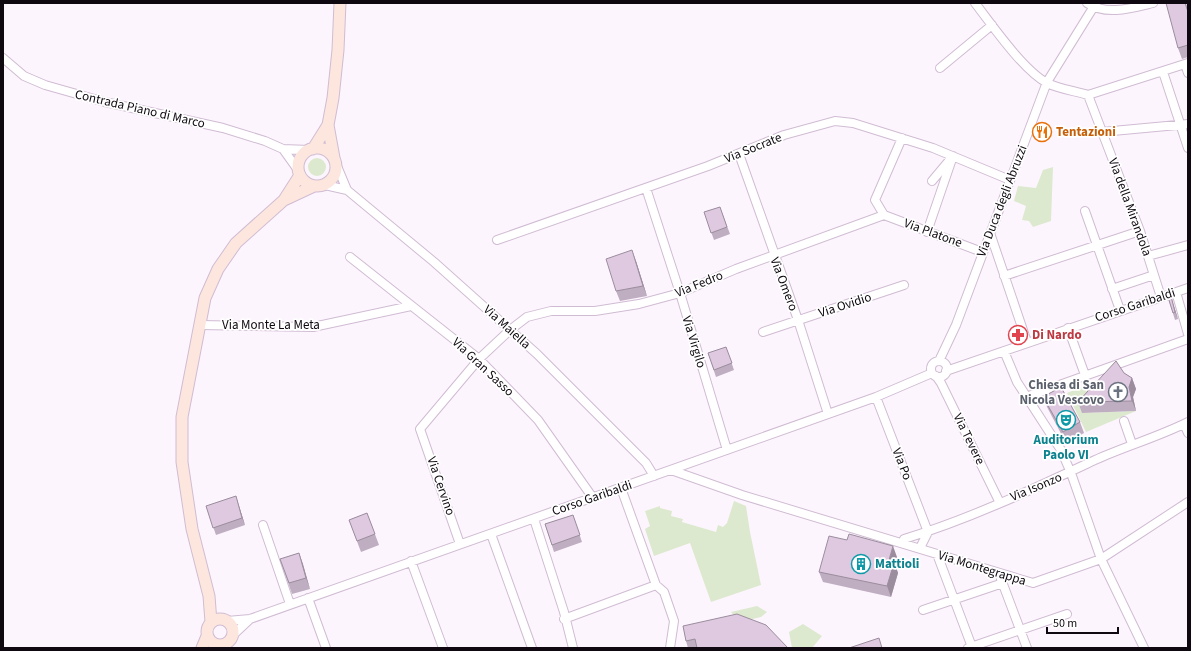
<svg xmlns="http://www.w3.org/2000/svg" width="1191" height="651" font-family="'Source Sans 3',sans-serif">
	<rect width="100%" height="100%" fill="#fdf5fe"/>
	<path fill="#dce9ce" d="M308 167a9 9 0 1 1 18 0a9 9 0 1 1-18 0Z
		M1053 167 1051 221 1033 227 1029 221 1022 220 1026 206 1014 201 1018 186 1036 188 1043 170Z
		M1120 371 1082 413 1136 411 1086 432 1067 393Z
		M734 501 746 506 750 532 761 585 711 602 690 543 654 556 645 529 650 526 645 511 660 506V508L672 511 671 516 683 519 682 522 716 532 718 525 723 527 727 523Z
		M757 606 767 612 761 617 740 622 731 612Z
		M803 624 822 636 812 648H792L789 632Z"/>
	<g fill="none" stroke-linecap="round" stroke-linejoin="round">
		<defs>
			<path id="street" d="M975 3C992 25 1023 70 1047 83 1059 89 1075 91 1088 95
				M1087 3C1106 16 1132 8 1153 3
				M3 58 24 76 45 85 105 102 223 128 265 141 283 149 310 150
				M1185 64 1188 73
				M940 68 992 25
				M1163 72 1188 148
				M1088 95 1140 231 1161 297
				M1088 95 1188 63
				M1102 132 1188 124
				M283 149 298 170
				M739 154 798 320 828 414
				M337 166 347 190
				M325 185 347 190 434 262 537 354 646 463 654 476
				M646 188 680 293 727 450
				M1085 211 1120 310
				M884 215 982 252
				M884 215 875 200 902 138
				M927 232 953 156 932 181
				M990 233 1027 342
				M497 240 708 166 784 135 835 121 853 123 933 148 1010 180
				M1148 256 1188 245
				M350 257 479 359 538 420 593 498
				M1004 276 1140 231
				M1112 289 1154 275
				M1176 292 1188 334
				M200 325 313 327 411 306
				M1068 328 1085 375
				M763 332 904 285
				M1004 351 1017 382 1061 450 1071 473 1101 559 1144 648
				M939 361 956 325 1047 82 1096 3
				M931 369a8 8 0 1 1 16 0a8 8 0 1 1-16 0Z
				M946 371 1188 288
				M936 376 941 383 1000 503
				M876 397 928 532
				M1026 397 1188 339
				M1124 421 1132 444
				M1184 424 1188 433
				M671 470 742 495 1033 583 1101 559 1188 502
				M621 488 656 585
				M534 519 564 612 573 648
				M263 525 290 604
				M491 534 532 648
				M903 543 904 539C970 519 1033 489 1095 460 1126 446 1158 437 1188 422
				M460 544 420 429 479 359 510 330 527 317 551 311H595L639 304 680 293 736 269 884 215
				M920 548 928 532
				M937 554 972 647
				M411 561 443 648
				M1001 579 1027 648
				M656 585 664 592 674 621 670 648
				M308 598 326 648
				M923 610 1003 583
				M564 619 656 585
				M227 621 250 619 876 397 932 373
				M233 635 250 619
				M216 645 217 648
				M225 648 227 643
				M968 648 1067 614"/>
			<path id="secondary" d="M328 125 334 158
				M298 167a19 19 0 1 1 38 0a19 19 0 1 1-38 0Z
				M313 149 328 125 333 98 338 50 340 3
				M284 200 314 186
				M207 632a13 13 0 1 1 26 0a13 13 0 1 1-26 0Z
				M211 622 209 596 192 529 182 462V417L205 298 218 269 236 243 284 200 300 175
				M202 648 207 636"/>
		</defs>
		<use href="#street" stroke="#d0bcd3" stroke-width="10"/>
		<use href="#secondary" stroke="#d0bcd3" stroke-width="13"/>
		<use href="#street" stroke="#fff" stroke-width="8"/>
		<use href="#secondary" stroke="#fce6dd" stroke-width="11"/>
	</g>
	<path fill="#bfadc1" d="M1186 3 1188 9V57L1182 59 1178 48Z
		M720 207 730 234 714 240 704 212Z
		M636 261 647 296 620 301 616 291Z
		M1167 294 1172 300 1178 319 1175 320Z
		M726 347 734 370 716 377 708 353Z
		M1124 373 1132 378 1136 389 1133 397 1136 411 1082 413 1078 402 1092 387Z
		M1043 397 1080 422 1084 433 1066 443 1047 407Z
		M236 496 245 525 216 535 206 506Z
		M367 513 379 545 361 552 349 520Z
		M573 515 582 542 554 552 545 524Z
		M299 553 310 589 292 594 280 559Z
		M897 557 895 564 898 573 891 597 823 582 819 572Z
		M683 626 788 648H688L686 641Z"/>
	<path fill="#9b8d9d" d="M632 250 636 261 647 296 643 286Z
		M1170 292 1172 300 1178 319 1175 312Z
		M1132 378 1136 389 1133 397 1136 411 1132 401 1129 387Z
		M236 496 238 503 245 525 242 518Z
		M893 546 897 557 895 564 898 573 891 597 887 586 889 560Z
		M299 553 303 564 310 589 306 578Z"/>
	<path fill="#dec9e0" stroke="#9b8d9d" d="M1166 3H1185L1188 12V45L1178 48Z
		M720 207 727 227 711 233 704 212Z
		M632 250 643 286 616 291 606 259Z
		M1170 292 1175 312 1173 313 1167 294Z
		M726 347 732 363 714 370 708 353Z
		M1116 361 1124 373 1132 378 1129 387 1132 401 1078 402 1088 391 1087 386 1092 387Z
		M1061 387 1080 422 1063 432 1043 397Z
		M236 496 242 518 213 528 206 506Z
		M367 513 375 534 357 541 349 520Z
		M573 515 580 535 552 545 545 524Z
		M849 534 893 546 889 560 894 563 887 586 819 572 829 536 847 540Z
		M299 553 306 578 289 583 280 559Z
		M737 614 766 625 788 648H697L695 639 686 641 683 626Z
		M879 638 882 648H849Z"/>
	<defs>
		<symbol id="restaurant-ring" viewBox="-11 -11 22 22"><circle r="9.5" fill="#fff" stroke="#e8710a" stroke-width="1.5"/><path d="M-5-6h1v4h1v-4h1v4h1v-4h1v5L-1.5 .5V6h-2V.5L-5-1ZM5-6V6H3V1.5H1.5Q1.5-4 5-6Z" fill="#e8710a"/></symbol>
		<symbol id="pharmacy-ring" viewBox="-11 -11 22 22"><circle r="9.5" fill="#fff" stroke="#e0444e" stroke-width="1.5"/><path d="M-2-6h4v4h4v4h-4v4h-4v-4h-4v-4h4Z" fill="#e0444e"/></symbol>
		<symbol id="church-ring" viewBox="-11 -11 22 22"><circle r="9.5" fill="#fff" stroke="#6b7280" stroke-width="1.5"/><path d="M-1.2-6h2.4v3.5h3.3v2.4h-3.3V6h-2.4V-.1h-3.3v-2.4h3.3Z" fill="#6b7280"/></symbol>
		<symbol id="theatre-ring" viewBox="-11 -11 22 22"><circle r="9.5" fill="#fff" stroke="#0f9aa8" stroke-width="1.5"/><path d="M-5-5.5Q0-4 5-5.5V0Q5 5 0 6Q-5 5-5 0ZM-3.3-2.5H-1v1.5H-3.3ZM1-2.5H3.3v1.5H1ZM-2.8 1Q0 5.5 2.8 1Z" fill="#0f9aa8"/></symbol>
		<symbol id="building-ring" viewBox="-11 -11 22 22"><circle r="9.5" fill="#fff" stroke="#0f9aa8" stroke-width="1.5"/><path d="M-4-6H4V6H1V3H-1V6H-4ZM-2.5-4.3h1.7v1.8h-1.7ZM.8-4.3h1.7v1.8H.8ZM-2.5-1h1.7V.8h-1.7ZM.8-1h1.7V.8H.8Z" fill="#0f9aa8"/></symbol>
	</defs>
	<g fill-rule="evenodd">
		<use href="#restaurant-ring" x="1031" y="121" width="22" height="22"/>
		<use href="#pharmacy-ring" x="1007" y="324" width="22" height="22"/>
		<use href="#church-ring" x="1107" y="381" width="22" height="22"/>
		<use href="#theatre-ring" x="1055" y="409" width="22" height="22"/>
		<use href="#building-ring" x="850" y="553" width="22" height="22"/>
	</g>
	<g text-anchor="middle" dominant-baseline="central" stroke-width="3.5" stroke-linejoin="round" paint-order="stroke">
		<g font-size="13" fill="#0f0810" stroke="#fff">
			<text transform="translate(140 109) rotate(13)">Contrada Piano di Marco</text>
			<text transform="translate(753 148) rotate(-22)">Via Socrate</text>
			<text transform="translate(1002 201) rotate(-69)">Via Duca degli Abruzzi</text>
			<text transform="translate(1130 207) rotate(70)">Via della Mirandola</text>
			<text transform="translate(933 233) rotate(20)">Via Platone</text>
			<text transform="translate(699 284) rotate(-22)">Via Fedro</text>
			<text transform="translate(784 284) rotate(69)">Via Omero</text>
			<text transform="translate(845 305) rotate(-18)">Via Ovidio</text>
			<text transform="translate(1135 305) rotate(-18)">Corso Garibaldi</text>
			<text x="271" y="325">Via Monte La Meta</text>
			<text transform="translate(507 327) rotate(42)">Via Maiella</text>
			<text transform="translate(694 342) rotate(73)">Via Virgilo</text>
			<text transform="translate(483 367) rotate(43)">Via Gran Sasso</text>
			<text transform="translate(969 439) rotate(64)">Via Tevere</text>
			<text transform="translate(902 464) rotate(69)">Via Po</text>
			<text transform="translate(441 486) rotate(71)">Via Cervino</text>
			<text transform="translate(1036 487) rotate(-23)">Via Isonzo</text>
			<text transform="translate(592 498) rotate(-19)">Corso Garibaldi</text>
			<text transform="translate(982 568) rotate(17)">Via Montegrappa</text>
		</g>
		<g font-size="13" font-weight="bold" fill="#c56008" stroke="#fff" text-anchor="start">
			<text x="1056" y="132">Tentazioni</text>
		</g>
		<g font-size="13" font-weight="bold" fill="#be3a42" stroke="#fff" text-anchor="start">
			<text x="1032" y="335">Di Nardo</text>
		</g>
		<g font-size="13" font-weight="bold" fill="#5b616d" stroke="#fff" text-anchor="end">
			<text x="1104" y="385">Chiesa di San<tspan x="1104" dy="15">Nicola Vescovo</tspan></text>
		</g>
		<g font-size="13" font-weight="bold" fill="#0d838f" stroke="#fff">
			<text x="1066" y="440">Auditorium<tspan x="1066" dy="15">Paolo VI</tspan></text>
			<text x="875" y="564" text-anchor="start">Mattioli</text>
		</g>
	</g>
	<rect width="1191" height="651" fill="none" stroke="#0f0810" stroke-width="8"/>
	<path d="M1047 627v6h71v-6" fill="none" stroke="#0f0810" stroke-width="2"/>
	<text x="1053" y="627" font-size="12" fill="#0f0810" stroke="#ffffff" stroke-width="3" paint-order="stroke">50 m</text>
</svg>
